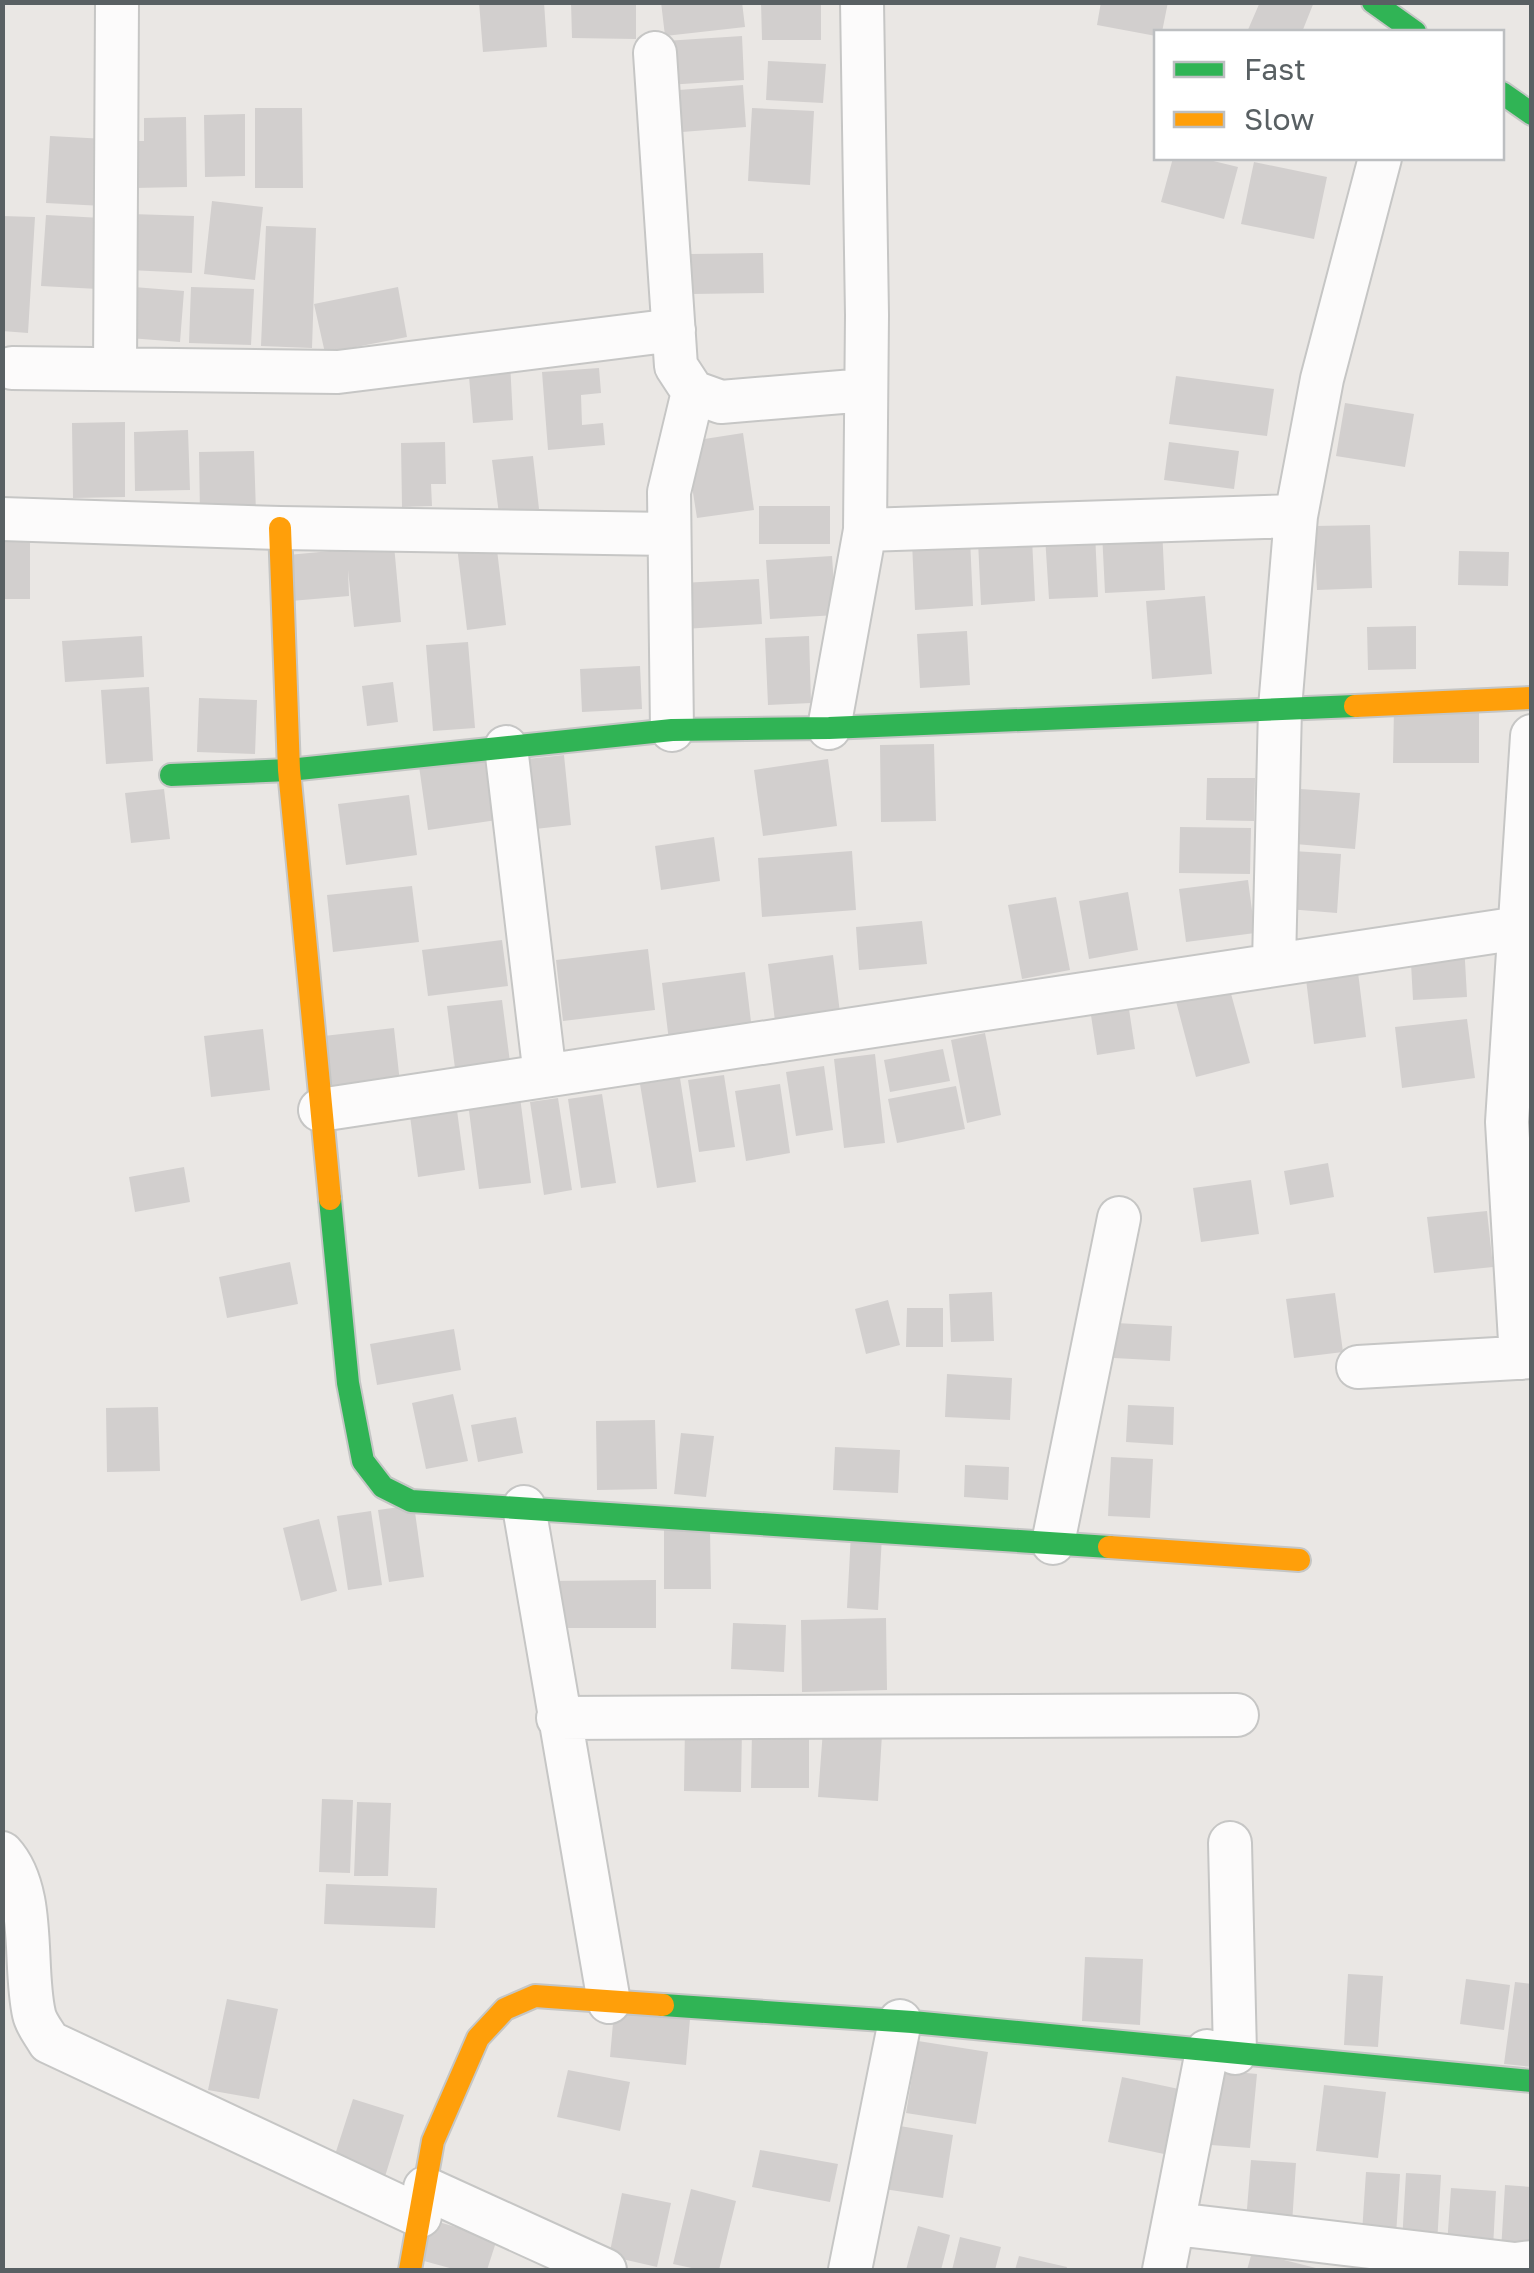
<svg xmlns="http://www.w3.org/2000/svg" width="1534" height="2273" font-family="'Golos Text',sans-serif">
	<rect width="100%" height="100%" fill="#eae7e4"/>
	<path fill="#d2cfce" d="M479 2H544L547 47 483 52Z
		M571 2H636V39L572 38Z
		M661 2H742L745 27 665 36Z
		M761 2H821V40H762Z
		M1101 2H1168L1162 32H1156V36L1097 25Z
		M1260 2H1314L1302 32H1247Z
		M742 36 744 80 667 85 665 41Z
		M768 61 826 64 823 103 766 100Z
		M743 85 746 127 669 133 666 91Z
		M255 108H302L303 188H255Z
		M752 108 814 111 810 185 748 181Z
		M245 114V176L205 177 204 115Z
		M186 117 187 187 133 188 132 141H144V118Z
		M50 136 106 139 103 206 46 203Z
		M1173 158H1201L1238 167 1224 219 1161 202Z
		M1254 162 1327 177 1314 239 1241 224Z
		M212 201 263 207 255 280 204 274Z
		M131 214 194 216 192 273 129 270Z
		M46 215 102 218 98 289 41 286Z
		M2 216 35 217 28 333 2 331Z
		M266 226 316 228 312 348 261 346Z
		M763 253 764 293 691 294V254Z
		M121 286 184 291 180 342 117 337Z
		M191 287 254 289 251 345 189 343Z
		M398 287 407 337 325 353 314 304Z
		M510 362 513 420 473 423 468 365Z
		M599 368 601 393 581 395 582 425 603 423 605 445 548 450 542 372Z
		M1176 376 1274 389 1267 436 1169 424Z
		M1345 403 1414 414 1405 467 1336 456Z
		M125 422V497L73 498 72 423Z
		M188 430 190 490 135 491 134 432Z
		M743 433 754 510 697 518 685 442Z
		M445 442 446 484H431L432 506 402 507 401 443Z
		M1169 442 1239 451 1234 489 1164 480Z
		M254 451 256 513 200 514 199 452Z
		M533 456 539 509 499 514 492 460Z
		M759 506H830V544H759Z
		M1370 525 1372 588 1317 590 1314 526Z
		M1162 528 1165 590 1105 593 1102 532Z
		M2 530H30V599H2Z
		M495 533 506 625 467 630 456 538Z
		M1095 533 1098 597 1049 599 1045 536Z
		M970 538 973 606 915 610 912 542Z
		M1032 538 1035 601 981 605 978 541Z
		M394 545 401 622 354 627 348 570 349 596 291 601 288 555Z
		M1459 551 1509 552 1508 586 1458 585Z
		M832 556 836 615 770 619 766 560Z
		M759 579 762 624 684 629 681 583Z
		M1205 596 1212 674 1152 679 1146 601Z
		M1416 626V669L1368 670 1367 627Z
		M967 631 970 685 920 688 917 634Z
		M142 636 144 677 65 682 62 641Z
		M809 636 811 703 768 705 765 638Z
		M468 642 475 728 433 731 426 645Z
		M640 666 642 709 582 712 580 669Z
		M393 682 398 722 367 726 362 686Z
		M149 687 153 761 106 764 101 690Z
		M199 698 257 700 255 754 197 752Z
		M1394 707H1479V763H1393Z
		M934 744 936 821 881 822 880 745Z
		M564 755 571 825 526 830 518 760Z
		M489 757 497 820 428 830 419 766Z
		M828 759 837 826 763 836 754 770Z
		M1207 778H1255L1254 821 1206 820Z
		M164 789 170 839 131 843 125 793Z
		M1300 789 1360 793 1355 849 1295 844Z
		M409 795 417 855 346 865 338 804Z
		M1180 827 1251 828 1250 874 1179 873Z
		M714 837 720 881 661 890 655 846Z
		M852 851 856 910 762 917 758 858Z
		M1293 851 1341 854 1337 913 1288 909Z
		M1248 880 1255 933 1186 942 1179 889Z
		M412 886 419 942 333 952 327 895Z
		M1128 892 1138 950 1089 959 1079 901Z
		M1056 897 1070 970 1022 979 1008 905Z
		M922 921 927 964 859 970 856 927Z
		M502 940 508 986 428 996 422 950Z
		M1464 943 1467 997 1413 1000 1410 945Z
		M648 949 655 1010 563 1021 556 960Z
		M833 955 840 1013 775 1021 768 964Z
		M1356 956 1366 1037 1314 1044 1304 963Z
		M745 972 752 1030 669 1041 662 983Z
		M1227 979 1250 1063 1196 1077 1174 994Z
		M1127 996 1135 1049 1097 1055 1089 1002Z
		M502 1000 511 1070 456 1076 447 1006Z
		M1467 1019 1475 1078 1402 1088 1395 1027Z
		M394 1028 400 1083 321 1092 315 1037Z
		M263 1029 270 1090 211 1097 204 1036Z
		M985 1033 1001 1115 967 1123 951 1040Z
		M943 1049 950 1081 890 1092 884 1060Z
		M875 1054 885 1143 844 1148 834 1059Z
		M824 1066 833 1130 796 1136 786 1072Z
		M724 1075 735 1147 699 1152 688 1080Z
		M680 1078 696 1182 657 1188 640 1084Z
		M780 1084 790 1153 746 1161 735 1091Z
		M956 1086 965 1129 897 1143 888 1099Z
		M602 1094 616 1183 581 1188 568 1099Z
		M520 1097 531 1183 479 1189 468 1103Z
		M558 1098 572 1190 544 1195 530 1102Z
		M456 1103 465 1170 418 1177 409 1108Z
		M1328 1163 1334 1197 1290 1205 1284 1171Z
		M184 1167 190 1202 135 1212 129 1177Z
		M1251 1180 1259 1234 1201 1242 1193 1188Z
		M1487 1211 1493 1267 1434 1273 1427 1217Z
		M290 1262 298 1304 227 1318 219 1277Z
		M992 1292 994 1341 951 1342 949 1294Z
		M1335 1293 1343 1352 1294 1358 1286 1299Z
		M888 1300 900 1345 866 1354 855 1309Z
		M907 1308H943V1347H906Z
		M1116 1323 1172 1326 1170 1361 1114 1358Z
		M454 1329 461 1370 377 1385 370 1344Z
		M947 1374 1012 1378 1010 1420 945 1417Z
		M453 1394 468 1461 426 1469 412 1403Z
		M1128 1405 1174 1407 1173 1445 1126 1442Z
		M158 1407 160 1471 107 1472 106 1408Z
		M516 1417 523 1453 478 1462 471 1425Z
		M655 1420 657 1489 597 1490 596 1421Z
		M681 1433 714 1436 706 1497 674 1494Z
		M835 1447 900 1450 898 1493 833 1490Z
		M1111 1457 1153 1459 1150 1518 1108 1516Z
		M965 1465 1009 1467 1008 1500 964 1497Z
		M414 1505 424 1577 389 1582 378 1510Z
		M371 1511 382 1585 348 1590 337 1516Z
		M319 1519 337 1591 301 1601 283 1528Z
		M664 1530H710L711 1589H664Z
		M851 1533 882 1535 878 1610 847 1608Z
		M656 1580V1628H546V1581Z
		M886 1618 887 1690 802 1692 801 1620Z
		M733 1623 786 1625 784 1672 731 1669Z
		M685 1726 742 1727 741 1792 684 1791Z
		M752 1730H809V1788H751Z
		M823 1730 882 1734 878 1801 818 1797Z
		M322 1799 353 1800 350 1873 319 1872Z
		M357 1802 391 1803 388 1876H354Z
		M326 1884 437 1888 435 1928 324 1924Z
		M1085 1957 1143 1959 1140 2025 1082 2021Z
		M1348 1974 1383 1976 1378 2047 1344 2045Z
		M1466 1979 1510 1985 1504 2030 1460 2024Z
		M1515 1982 1532 1984V2067L1504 2064Z
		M227 1999 278 2009 259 2099 208 2090Z
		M614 2012 690 2019 686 2065 610 2057Z
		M918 2041 988 2052 976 2124 906 2113Z
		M1205 2069 1257 2074 1250 2148 1198 2144Z
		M568 2070 630 2082 620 2131 557 2117Z
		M1122 2077 1179 2089 1164 2154 1108 2142Z
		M1324 2085 1386 2092 1378 2158 1316 2151Z
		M353 2099 404 2115 383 2183 331 2167Z
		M894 2125 953 2135 943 2198 884 2189Z
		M760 2150 838 2164 830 2202 752 2187Z
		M1251 2160 1296 2163 1292 2224 1246 2221Z
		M1366 2172 1400 2174 1396 2235 1362 2233Z
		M1406 2173 1441 2175 1437 2244 1402 2242Z
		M1505 2185 1532 2187V2253L1501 2251Z
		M1451 2188 1496 2191 1493 2248 1447 2245Z
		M691 2189 736 2201 719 2270H701L673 2264Z
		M622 2193 671 2203 657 2267 609 2256Z
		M425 2218 497 2239 487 2270H457L413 2258Z
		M918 2226 950 2235 941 2270H906Z
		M960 2237 1001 2247 995 2270H952Z
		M1252 2252 1320 2269V2270H1247Z
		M1019 2256 1067 2267 1066 2270H1015Z"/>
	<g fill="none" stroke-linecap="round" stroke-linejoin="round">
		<defs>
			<path id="street" d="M655 53 676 366 693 392 721 402 866 390
				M12 368 338 372 674 330
				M115 369 117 2
				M2 519 280 528 669 534
				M865 530 1296 516
				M829 728 865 530 867 315 862 2
				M672 730 669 492 693 392
				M506 747 545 1076
				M1274 963 1280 708 1296 516 1322 379 1380 158
				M320 1110 1532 926
				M1521 1358 1507 1122 1532 736
				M1358 1367 1532 1357
				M524 1507 609 2002
				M1053 1543 1119 1218
				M558 1718 1237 1715
				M1230 1843 1235 2053
				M2 1853C37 1891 23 1966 34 2014 36 2024 44 2033 49 2042L420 2216
				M425 2188 605 2270
				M1175 2224 1515 2264 1532 2262
				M850 2270 900 2021
				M1164 2270 1207 2051"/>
			<path id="fast" d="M1373 2 1415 32
				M1502 93 1532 114
				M171 775 289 770 672 730 829 728 1355 706
				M330 1199 348 1383 363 1461 383 1487 411 1501 1109 1547
				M663 2005 912 2022 1532 2081"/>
			<path id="slow" d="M280 528 289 770 330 1199
				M1355 706 1532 698
				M1109 1547 1299 1560
				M410 2270 433 2141 478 2038 505 2009 535 1996 663 2005"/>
		</defs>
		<use href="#street" stroke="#c6c6c5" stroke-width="46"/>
		<use href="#fast" stroke="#c5c6c5" stroke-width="26"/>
		<use href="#slow" stroke="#c5c6c5" stroke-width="26"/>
		<use href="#street" stroke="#fcfbfb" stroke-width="42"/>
		<use href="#fast" stroke="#30b455" stroke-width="22"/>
		<use href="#slow" stroke="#ff9f0a" stroke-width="22"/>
	</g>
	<rect width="1534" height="2273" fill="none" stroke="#596063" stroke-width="10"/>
	<rect x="1154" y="30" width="350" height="130" fill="#ffffff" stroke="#bdbfc1" stroke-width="2.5"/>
	<rect x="1174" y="62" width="50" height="15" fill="#30b455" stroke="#bdbfc1" stroke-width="2.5"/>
	<text x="1244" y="80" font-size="30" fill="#596063">Fast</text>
	<rect x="1174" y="112" width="50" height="15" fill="#ff9f0a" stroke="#bdbfc1" stroke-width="2.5"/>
	<text x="1244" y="130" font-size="30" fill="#596063">Slow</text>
</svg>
